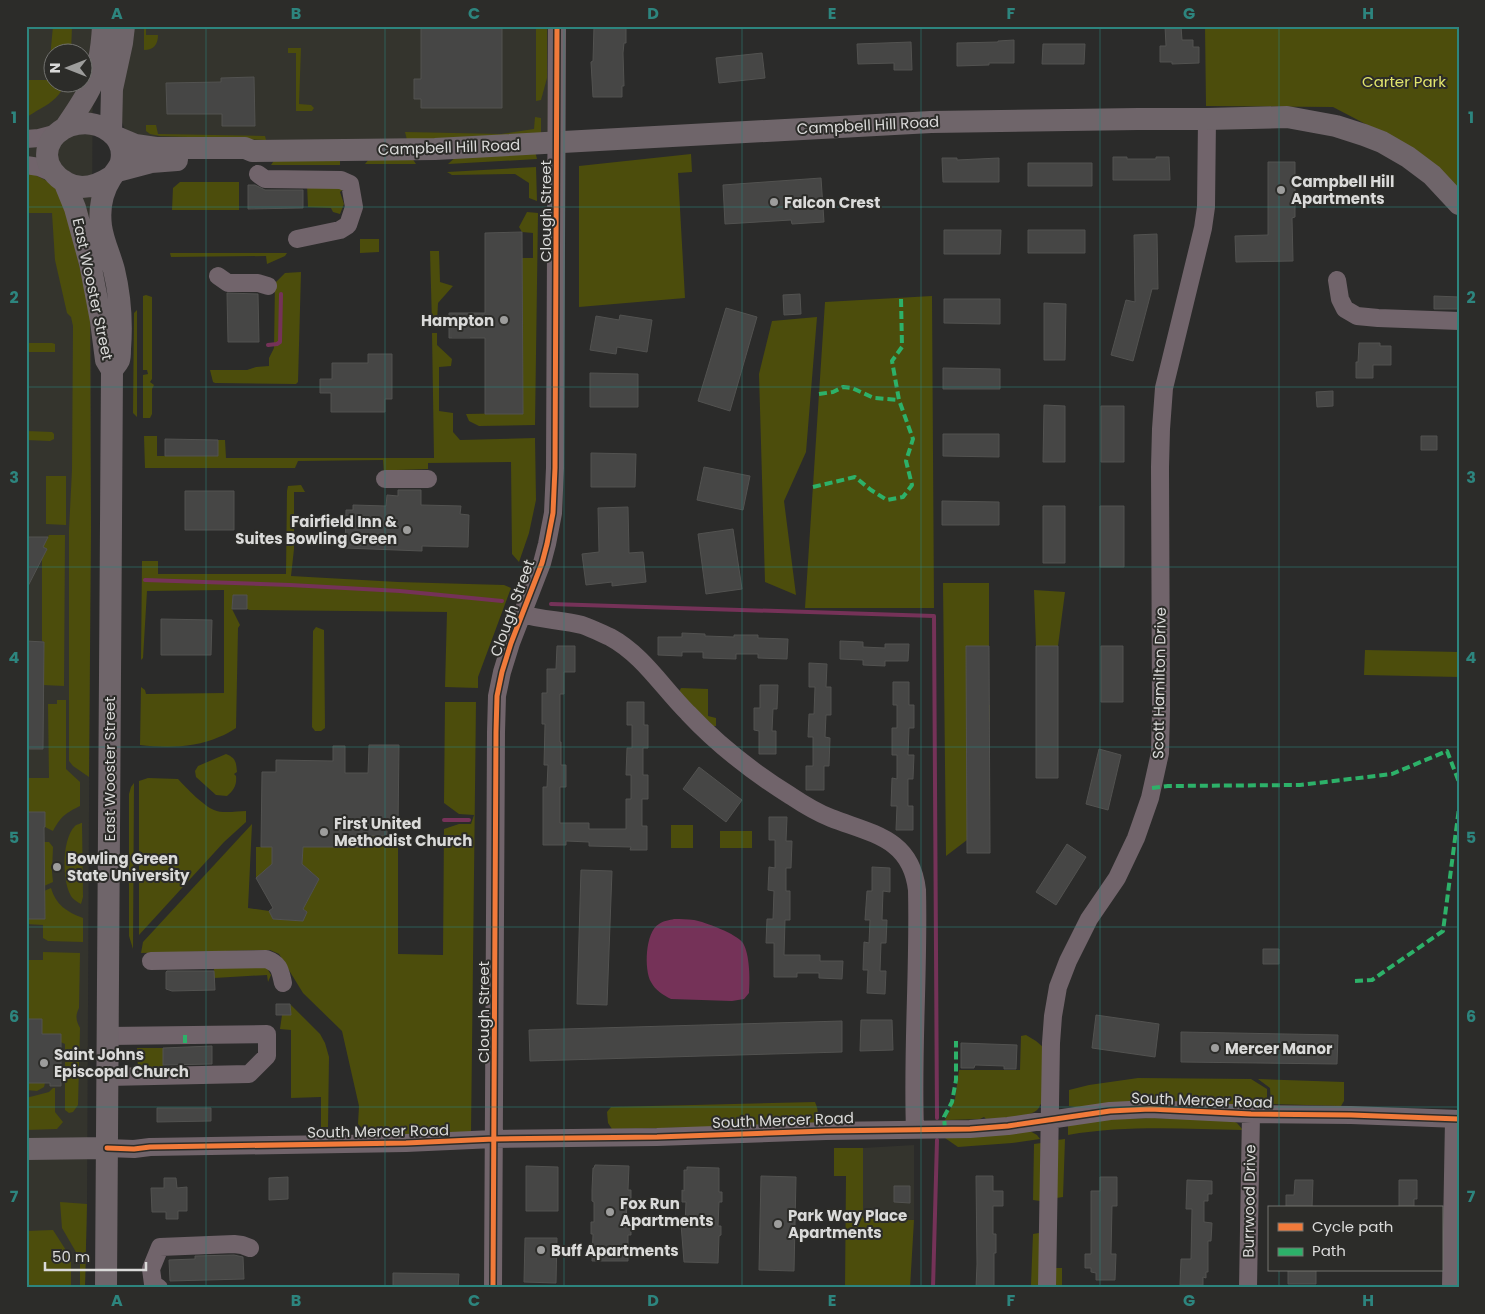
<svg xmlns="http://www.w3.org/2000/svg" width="1485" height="1314" font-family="Poppins,sans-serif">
	<rect width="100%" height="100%" fill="#2b2b2a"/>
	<path fill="#34342d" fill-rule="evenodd" d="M26 26H93L87 1204 85 1288H26ZM52 52H82V82H52Z
		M126 26H557V143H153L125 129 119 116Z
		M914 1145V1220L863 1218V1148Z"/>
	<path fill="#4c4d0c" d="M53 26H72L71 52H52V82L66 83C61 94 52 103 40 109 35 112 31 114 26 118V80H48Z
		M144 26H146V35H158C158 44 154 50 144 50Z
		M536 26H547V78L541 100 536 101Z
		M1205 26H1459V194L1400 142 1333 107 1206 106Z
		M288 48H301L299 104 311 105 314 108 312 111H296V53H288Z
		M535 117 541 118V135L407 140 405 132 501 134 534 129Z
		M146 125H156L158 134 265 136 266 140 160 136 150 134 146 131Z
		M535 151 537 159 448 164 459 154Z
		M691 154 692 172 678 173 685 298 579 307V166Z
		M412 158 416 164H365L369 159Z
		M275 159H340V165H271Z
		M536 167 537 201 529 198V183L515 174 452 175 447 172Z
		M26 173H31L53 184 66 206 90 314 91 530 89 777 73 766 69 761V530L72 470 73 326 71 317 67 313 55 260 52 213H26Z
		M180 182H239V210H172L173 188Z
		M307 184 345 188 340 192 344 204 340 214 333 212 331 208 308 207Z
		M527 212 538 213 535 425 479 426 469 421 466 414 523 413 522 258H533V233L522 232 519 227Z
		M360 239H379V252L360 253Z
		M430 251H439L440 282 453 286 438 303 437 323H432Z
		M170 253H287L285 256 267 264 266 256 171 257Z
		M301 272 298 382 296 384 215 383 213 382 210 370H247L256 367 269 366V358L274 348 275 283 285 273Z
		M146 295 152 297V379L150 382 154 385 152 389V414L150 418H143V375L148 374 147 370H143V296Z
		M932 296 934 608H805L825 302Z
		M137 310V417L133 413 134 313Z
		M817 317 806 452 784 501 796 595 765 582 759 374 772 321Z
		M432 333H437V345L452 359 451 366 439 367V411L453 413V432L460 440 535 438 536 500 529 533 519 562 512 554 511 462 428 463V469L397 470 396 473 384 474 383 460 298 461 295 468H145L144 436H157V456H217L218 440H225L226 458H434Z
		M26 343H52L55 344V352H26Z
		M26 431 52 432 54 434V439L50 441 26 440Z
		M46 476H66V525L46 524Z
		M301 485 305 492H294V549L291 576 398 582 504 585 511 588 478 677V688L445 687 447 612 250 610 247 609V595H233L232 609 240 625 238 628 236 728C231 731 225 735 219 737 195 748 165 748 140 745L141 687 145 690 146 694 224 693V590L147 591 143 658 141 660 142 561H158V574H286L287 491 288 486Z
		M49 535H65L64 686 43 685 44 642 42 641V558L47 549 43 547Z
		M943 583H989V646H967V704L990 705V722H967V779H990V796H967V840L946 856Z
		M1034 590 1065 592 1058 646H1036Z
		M316 627 324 630 325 728 321 731H315L312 727 313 631Z
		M1365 650 1459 652V677L1364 675Z
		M681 688 708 689V716L716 718V726H713L679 692Z
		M57 700H66V769L80 782V806C66 813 61 816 53 831L45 827V812H26V778H49L48 704H57Z
		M445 702H476L471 1134 369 1135 358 1124 359 1106 342 1031 303 993 279 954 270 950 141 953 143 942 252 824 248 908 269 911 273 919 303 921 307 912 303 909 319 879 302 864 303 847H361V836H387L398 838V954L443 955 444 829 459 824H471L474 815 459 814 444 803Z
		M226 754C236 758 236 762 237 772L234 774 236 776C237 785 234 790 227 796L216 795 196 777 195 771 198 766Z
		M148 778 178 779C186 788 204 806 214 810 223 814 237 811 246 811V822L224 842 139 935V781Z
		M134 783 133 949 129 936V794L131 787Z
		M82 823 83 897 81 904C76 901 72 899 70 894 62 878 62 839 75 826 76 825 81 823 82 823Z
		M671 825H693V848H671Z
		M720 831H752V848H720Z
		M44 842H49L53 847 52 872 53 882 44 886Z
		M256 847H272V864L256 879Z
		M51 888C56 905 67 912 83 918V942L48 941 43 938V925L26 924V919H45L44 891Z
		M43 952 80 953 79 1008C75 1016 76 1020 80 1028L78 1105 73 1112 69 1113 65 1110V1044L42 1034V1019H26V960H43Z
		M260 966 267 968 271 975 268 982 267 975 214 978V968Z
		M290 1004 320 1034 325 1043 329 1057 328 1127H321V1097L291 1098V1030L280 1029 282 1015H291Z
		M1026 1035 1036 1041 1043 1047 1042 1102C1041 1103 1039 1108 1038 1109 1031 1118 998 1118 986 1119L984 1117 980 1119 945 1120 955 1099 959 1070H1020L1021 1036Z
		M137 1048H163V1069H138Z
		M1138 1078 1251 1079 1267 1089V1105L1127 1102 1076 1107 1069 1106V1090L1089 1085Z
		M1258 1079 1344 1082V1101L1341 1106 1271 1104 1270 1088Z
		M26 1083H45L44 1087 37 1091 26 1090Z
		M53 1088H55V1112L63 1122 57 1129 26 1130V1098L49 1092Z
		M815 1102C819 1111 819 1117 813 1125L612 1129 608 1123 607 1112 611 1107Z
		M1152 1118 1231 1120 1237 1123 1243 1130C1184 1129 1126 1125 1068 1135V1124L1117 1119Z
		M1028 1130 1037 1135 1040 1139 1012 1143 958 1147 942 1136Z
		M1065 1139 1063 1197 1056 1198 1057 1140Z
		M1041 1143 1040 1201 1033 1200 1034 1144Z
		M834 1148H863V1218L914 1220 910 1288H845L846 1176H834Z
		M60 1202 87 1204 85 1288H80V1259L62 1228Z
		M53 1230 71 1258V1288H26V1231Z
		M1039 1233V1286L1031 1285 1033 1234Z
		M1055 1268H1062V1288H1054Z"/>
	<path fill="#753258" d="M674 919C681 919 687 919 694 920 705 922 737 934 743 943 750 955 750 980 749 993L744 999 732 1001 671 999C663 995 655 990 651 982 644 970 645 932 659 924 663 921 670 920 674 919Z"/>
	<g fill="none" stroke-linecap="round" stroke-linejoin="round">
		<path stroke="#753258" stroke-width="4" d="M268 345 277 344 280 342 281 294
			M145 580 290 585 400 591 502 601
			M551 604 934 616 937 1118
			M444 820H469
			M933 1288 937 1140"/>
	</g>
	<path fill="#464645" stroke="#525250" d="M421 26H502V108H421V99H414V79H421Z
		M594 26H626V43H624L623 53 624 86H622V97H593L591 62 593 61Z
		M1165 26H1181L1182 40H1193V47H1199V63L1172 64V62H1160V46H1166Z
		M1014 40V63H989V65L957 66V43L998 42V41Z
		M911 42 912 70H894V63L858 64 857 44Z
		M1043 44H1085L1084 64H1042Z
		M762 53 765 78 719 83 716 58Z
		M254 77 255 126H222V114H167L166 83 221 82V78Z
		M1113 157H1127V159H1156V157H1169L1170 180H1113Z
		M942 158H957V160L999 158V182H943Z
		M1268 162H1295V217L1292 218 1293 261 1236 262 1235 236 1268 235Z
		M1028 163H1092V186H1028Z
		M821 178 824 222 792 224 791 220 725 224 723 185Z
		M248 185H255L265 190H303V208L248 209Z
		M944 230H1001L1000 254H944Z
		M1028 230H1085V253H1028Z
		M522 232 523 414H485V338H449V313H485V233Z
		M1157 234 1158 289H1152L1133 361 1111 355 1126 300 1135 302 1134 235Z
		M227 293 258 294 259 342H228Z
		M800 294 801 314 784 315 783 295Z
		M1434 296 1459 297V309H1434Z
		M944 299H1000V324L944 323Z
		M1044 303 1066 304 1065 360H1044Z
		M726 308 757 317 730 411 698 401Z
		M620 315 652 320 647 352 617 347 616 354 590 350 596 316 619 320Z
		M1359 343H1380V346H1391V365H1373V378H1356V362H1358Z
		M368 354H392V399H385V412H331V393H320V379H332V363H368Z
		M943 368 1000 369V389H943Z
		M590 373 638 374V407H590Z
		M1333 391V406L1317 407 1316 392Z
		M1044 405 1065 406V462H1043Z
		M1101 406H1124V462H1101Z
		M943 434H999V457L943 456Z
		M1421 436H1437V450H1421Z
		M165 439 218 440V456H165Z
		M591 453 636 454 635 487H591Z
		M704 467 750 476 743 510 697 500Z
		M398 490H421V505L461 506 460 514 469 515 468 547 422 546V551L345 548 346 510H353V505L386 506 387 495 398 496Z
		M185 491H234V530H185Z
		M942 501 999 502V525H942Z
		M1043 506H1065V563H1043Z
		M1100 506H1124V567H1100Z
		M628 507 629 553 643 552 646 582 612 586V582L586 585 582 554 599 552 598 508Z
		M733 529 742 589 706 594 698 534Z
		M26 537H48L43 547 47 549 26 590Z
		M233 595H247V609H232Z
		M161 619 212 620 211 655H161Z
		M682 633 705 634V636L734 637V635H758V638L788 639 787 659 758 658V654H736V659L703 658V652H682V656L658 655V637H682Z
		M26 641 44 642 43 749H26Z
		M840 641 863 642V647L885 648V644H909L908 661H885V666L863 665V660L840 659Z
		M557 646H575V672H564V694H560V742H561V765H566V787H560V823H589V829H626V799H631V775H626L627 748H632V725H627V702H644V725H648V748H643V775H648V799H642V826H647V850H630L631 847 589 846V842L566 841V845H543V787H547L548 765H544L545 724H542V693H547V669H556Z
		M966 646H989L990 853H967Z
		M1036 646H1058V778H1036Z
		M1101 646H1123V702H1101Z
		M809 663 827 664 826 687H831V715H826L825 737 830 738 829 766H824V790H806V766H813V737H808L809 714H814L815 687H809Z
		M893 682H909V705H914V728H909L908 755H914L913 779H908V806H913V830H896L897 806H891L892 778 897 779V755H892V728H897V705H893Z
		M760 685H778L777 709H773L772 731H776V754H759V731L754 730V708H760Z
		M369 745H399L398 828H387V836H361V847H303L302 864 319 879 303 909 307 912 303 921 273 919 269 911 273 908 256 878 272 864V847H261L262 772H276V760L333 761V746H345V773H368Z
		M1099 749 1121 755 1108 810 1086 804Z
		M699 767 742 800 726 822 683 789Z
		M26 812H45V827H44L45 919H26Z
		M769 817H787L786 841H792L791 868H786V891H790V920H785L784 955H820V961H843L842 979 819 978V973H797V977H774V943H766L767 919H773L774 891 768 890 769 867 775 868V840H769Z
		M1067 844 1086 857 1056 905 1036 892Z
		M872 867 890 868V892L883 891 882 920H887L886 943H881L880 971H886L885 994 867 993 868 970H863L864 942 869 943 870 920H865L867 891H872Z
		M581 870 612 871 607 1005 577 1004Z
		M1263 949H1279V964H1263Z
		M167 971H214L215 990 172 991 166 989V972Z
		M276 1004H290L291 1015H276Z
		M1096 1015 1159 1024 1155 1057 1092 1048Z
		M26 1019H42V1034H61V1086H50V1083H26Z
		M861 1020H892L893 1050 860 1051Z
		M842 1021V1052L530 1061 529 1030Z
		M1181 1032 1338 1035 1337 1064 1181 1062Z
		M961 1043 1017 1045 1016 1069H1004V1066L975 1065 974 1068H961Z
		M212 1046V1064L163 1065V1048Z
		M157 1108H211V1121L157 1122Z
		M595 1165 629 1166 628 1190H631V1202H627L626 1222 631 1223V1235H628V1261H592L593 1234H591V1222H594V1202L592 1201V1190L593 1168H594Z
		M526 1166 558 1167V1211H526Z
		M687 1167 719 1168V1192H722V1202H719L718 1226H721V1235L719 1236 718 1263 684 1262 681 1224H685L686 1202H682V1190L684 1191V1170H687Z
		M761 1176 796 1177 794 1271 759 1270Z
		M976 1176H993V1191H1003V1206H993V1234H996V1253H994V1288H976L977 1264Z
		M288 1177V1199L269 1200V1178Z
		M1100 1177H1117V1206H1112L1111 1254H1116L1115 1280H1096V1273L1091 1272V1268H1085V1254H1091V1191H1100Z
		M164 1178H176L177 1188 187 1187V1211H178V1219H166V1212H152L151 1188H164Z
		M1187 1180 1212 1181V1194H1208V1201H1204V1222L1212 1223 1211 1241H1208V1272H1206V1278L1203 1277V1285H1180L1181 1259H1191L1192 1209H1186Z
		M1295 1180H1313L1312 1208H1286V1195H1294Z
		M1399 1180H1417V1199H1414V1208H1399Z
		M894 1186H910V1203L894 1202Z
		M525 1238H557L556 1283 524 1282Z
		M234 1255 243 1257 244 1279 170 1281 169 1260 195 1259V1256Z
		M1288 1270H1316V1284H1288Z
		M393 1273 459 1274 458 1288H393Z"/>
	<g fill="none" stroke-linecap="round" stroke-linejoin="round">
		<path stroke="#454544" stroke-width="18" stroke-dasharray="18 9" stroke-linecap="butt" d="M461 338V313"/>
		<path stroke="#71646b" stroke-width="18" d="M26 139 39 138 58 133
			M26 165 39 167 53 173
			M258 174 265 179 341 180 350 184 354 207 348 225 340 230 297 239
			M218 276 228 283H258L268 286
			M1337 280 1340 299 1345 309 1357 316 1378 318 1459 321
			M385 479H428
			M522 614C542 620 562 620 582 625 591 628 601 633 610 637 643 655 662 687 688 713 718 745 754 773 791 796 803 804 818 813 831 818 872 834 911 838 917 890 919 970 912 1050 915 1130
			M151 961 266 959C280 964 280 970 283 983
			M107 1077 249 1074 267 1056V1034L108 1036
			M107 1148 134 1149 150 1147 406 1143 494 1139 657 1137 826 1131 970 1129 1008 1126 1110 1111 1150 1109 1251 1114 1351 1115 1459 1119
			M159 1288 153 1284 151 1269 160 1247 234 1244 242 1245 250 1248
			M493 1288 496 732 497 696 502 672 511 643 542 563 547 544 553 513 555 468 557 26
			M1047 1288 1051 1043 1053 1016 1058 987 1068 961 1089 919 1117 878 1136 838 1150 798 1160 753 1161 710 1160 467 1161 429 1164 388 1203 228 1206 207 1207 119
			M1248 1288 1251 1114
			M1451 1288 1454 1119"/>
		<path stroke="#6f656a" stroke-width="22" d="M65 128C74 115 83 102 90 88 99 69 102 46 103 26
			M111 132 112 89 122 43 124 26
			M116 137 135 145 156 148H245L252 151 435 149 931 122 1138 119H1207L1287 117 1336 126 1364 135 1382 142 1408 157 1432 175 1459 204
			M117 171 151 162 177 160
			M111 177C102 183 93 187 82 187 59 186 37 162 52 139 58 131 68 125 77 124 100 120 127 136 121 162 119 169 114 173 111 178 102 192 99 210 101 226 103 241 110 255 114 270 120 295 122 323 120 349 120 352 120 357 119 360 117 364 114 367 112 370
			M64 181 75 208 90 263 101 321 106 360 112 370 106 1288
			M26 1149 107 1148"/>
		<path stroke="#2db169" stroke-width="4" stroke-dasharray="8 4" stroke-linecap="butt" d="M819 394 833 392 843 387 852 388 874 398 899 400
			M813 487 855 477 871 490 887 500 903 497 912 485 906 461 913 439 899 400 892 361 902 347 901 298
			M1152 788 1168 786 1300 785 1392 774 1447 751 1459 782
			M1355 981 1372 980 1443 931 1459 808
			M185 1035V1047
			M186 1068 187 1075
			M945 1129 944 1117 952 1102 956 1080V1041"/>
		<defs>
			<path id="cycleway" d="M107 1148 134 1149 150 1147 406 1143 494 1139 657 1137 826 1131 970 1129 1008 1126 1110 1111 1150 1109 1251 1114 1351 1115 1459 1119
				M493 1288 496 732 497 696 502 672 511 643 542 563 547 544 553 513 555 468 557 26"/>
		</defs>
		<use href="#cycleway" stroke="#2c2c29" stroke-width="8"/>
		<use href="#cycleway" stroke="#f17a3a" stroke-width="5"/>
	</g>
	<path fill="none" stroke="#2d857e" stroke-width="1" stroke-opacity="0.55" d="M206 26V1288M385 26V1288M564 26V1288M742 26V1288M921 26V1288M1100 26V1288M1279 26V1208M26 207H1459M26 387H1459M26 567H1459M26 747H1459M26 927H1459M26 1107H1459M1279 1270V1288"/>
	<g fill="#9d9d9c" stroke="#2c2c29" stroke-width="2">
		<circle cx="1281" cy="190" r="5"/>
		<circle cx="774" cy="202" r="5"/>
		<circle cx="504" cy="320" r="5"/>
		<circle cx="407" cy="530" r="5"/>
		<circle cx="324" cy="832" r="5"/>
		<circle cx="57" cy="867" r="5"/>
		<circle cx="1215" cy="1048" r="5"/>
		<circle cx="44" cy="1063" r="5"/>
		<circle cx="610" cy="1212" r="5"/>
		<circle cx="778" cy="1224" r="5"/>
		<circle cx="541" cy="1250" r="5"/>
	</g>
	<g text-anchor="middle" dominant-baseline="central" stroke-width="4" stroke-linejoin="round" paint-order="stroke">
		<g font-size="15" fill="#e1e46c" stroke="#2c2c29">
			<text x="1404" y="81">Carter Park</text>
		</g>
		<g font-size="15" fill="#dadad9" stroke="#2c2c29">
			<text transform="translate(868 125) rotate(-3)">Campbell Hill Road</text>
			<text transform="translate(449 147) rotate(-2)">Campbell Hill Road</text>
			<text transform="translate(545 211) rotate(-90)">Clough Street</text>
			<text transform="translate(93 289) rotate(78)">East Wooster Street</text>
			<text transform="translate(512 608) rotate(-70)">Clough Street</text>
			<text transform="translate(1159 683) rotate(-89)">Scott Hamilton Drive</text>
			<text transform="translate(109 769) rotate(-90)">East Wooster Street</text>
			<text transform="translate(483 1012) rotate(-90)">Clough Street</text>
			<text transform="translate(1202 1100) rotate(2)">South Mercer Road</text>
			<text transform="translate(783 1120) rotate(-2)">South Mercer Road</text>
			<text transform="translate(378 1131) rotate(-1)">South Mercer Road</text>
			<text transform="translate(1249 1201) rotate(-89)">Burrwood Drive</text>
		</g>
		<g font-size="15" font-weight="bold" fill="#dadad9" stroke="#2c2c29" text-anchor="start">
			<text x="1291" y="181">Campbell Hill<tspan x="1291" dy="17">Apartments</tspan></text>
			<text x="784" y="202">Falcon Crest</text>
			<text x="494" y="320" text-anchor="end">Hampton</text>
			<text x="397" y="521" text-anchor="end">Fairfield Inn &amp;<tspan x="397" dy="17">Suites Bowling Green</tspan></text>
			<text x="334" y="823">First United<tspan x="334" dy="17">Methodist Church</tspan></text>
			<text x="67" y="858">Bowling Green<tspan x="67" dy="17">State University</tspan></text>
			<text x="1225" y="1048">Mercer Manor</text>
			<text x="54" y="1054">Saint Johns<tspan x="54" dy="17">Episcopal Church</tspan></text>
			<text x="620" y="1203">Fox Run<tspan x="620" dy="17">Apartments</tspan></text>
			<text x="788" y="1215">Park Way Place<tspan x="788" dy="17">Apartments</tspan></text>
			<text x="551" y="1250">Buff Apartments</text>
		</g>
	</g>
	<rect width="1485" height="1314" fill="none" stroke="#2c2c29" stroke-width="55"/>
	<rect x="1268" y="1206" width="175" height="65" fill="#2c2c29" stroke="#72726f"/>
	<rect x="1278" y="1223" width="25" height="8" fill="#f17a3a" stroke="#72726f"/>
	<text x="1312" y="1232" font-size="15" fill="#dadad9">Cycle path</text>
	<rect x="1278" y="1248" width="25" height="8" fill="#2db169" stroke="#72726f"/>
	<text x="1312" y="1256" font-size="15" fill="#dadad9">Path</text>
	<g transform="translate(68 68) rotate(270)"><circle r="24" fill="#2c2c29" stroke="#72726f"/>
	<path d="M0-4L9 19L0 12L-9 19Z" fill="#9d9d9c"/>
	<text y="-8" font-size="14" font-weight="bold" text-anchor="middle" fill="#dadad9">N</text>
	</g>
	<path d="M45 1262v8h101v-8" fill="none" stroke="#dadad9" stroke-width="2.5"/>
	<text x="52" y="1262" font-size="15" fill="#dadad9" stroke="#2c2c29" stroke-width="4" paint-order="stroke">50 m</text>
	<rect x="28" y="28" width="1430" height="1258" fill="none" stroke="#2d857e" stroke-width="2"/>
	<g font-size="16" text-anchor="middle" font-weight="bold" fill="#2d857e">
		<text x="117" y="19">A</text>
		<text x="296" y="19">B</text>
		<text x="474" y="19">C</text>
		<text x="653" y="19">D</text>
		<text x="832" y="19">E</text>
		<text x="1011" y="19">F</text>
		<text x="1189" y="19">G</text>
		<text x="1368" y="19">H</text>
		<text x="14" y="123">1</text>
		<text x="1471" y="123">1</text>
		<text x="14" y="303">2</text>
		<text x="1471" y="303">2</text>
		<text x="14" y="483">3</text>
		<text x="1471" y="483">3</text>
		<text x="14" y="663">4</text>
		<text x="1471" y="663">4</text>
		<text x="14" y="843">5</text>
		<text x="1471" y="843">5</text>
		<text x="14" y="1022">6</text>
		<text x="1471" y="1022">6</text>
		<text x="14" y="1202">7</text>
		<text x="1471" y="1202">7</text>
		<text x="117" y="1306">A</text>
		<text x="296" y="1306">B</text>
		<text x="474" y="1306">C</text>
		<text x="653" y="1306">D</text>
		<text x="832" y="1306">E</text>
		<text x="1011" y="1306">F</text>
		<text x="1189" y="1306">G</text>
		<text x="1368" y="1306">H</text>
	</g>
</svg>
